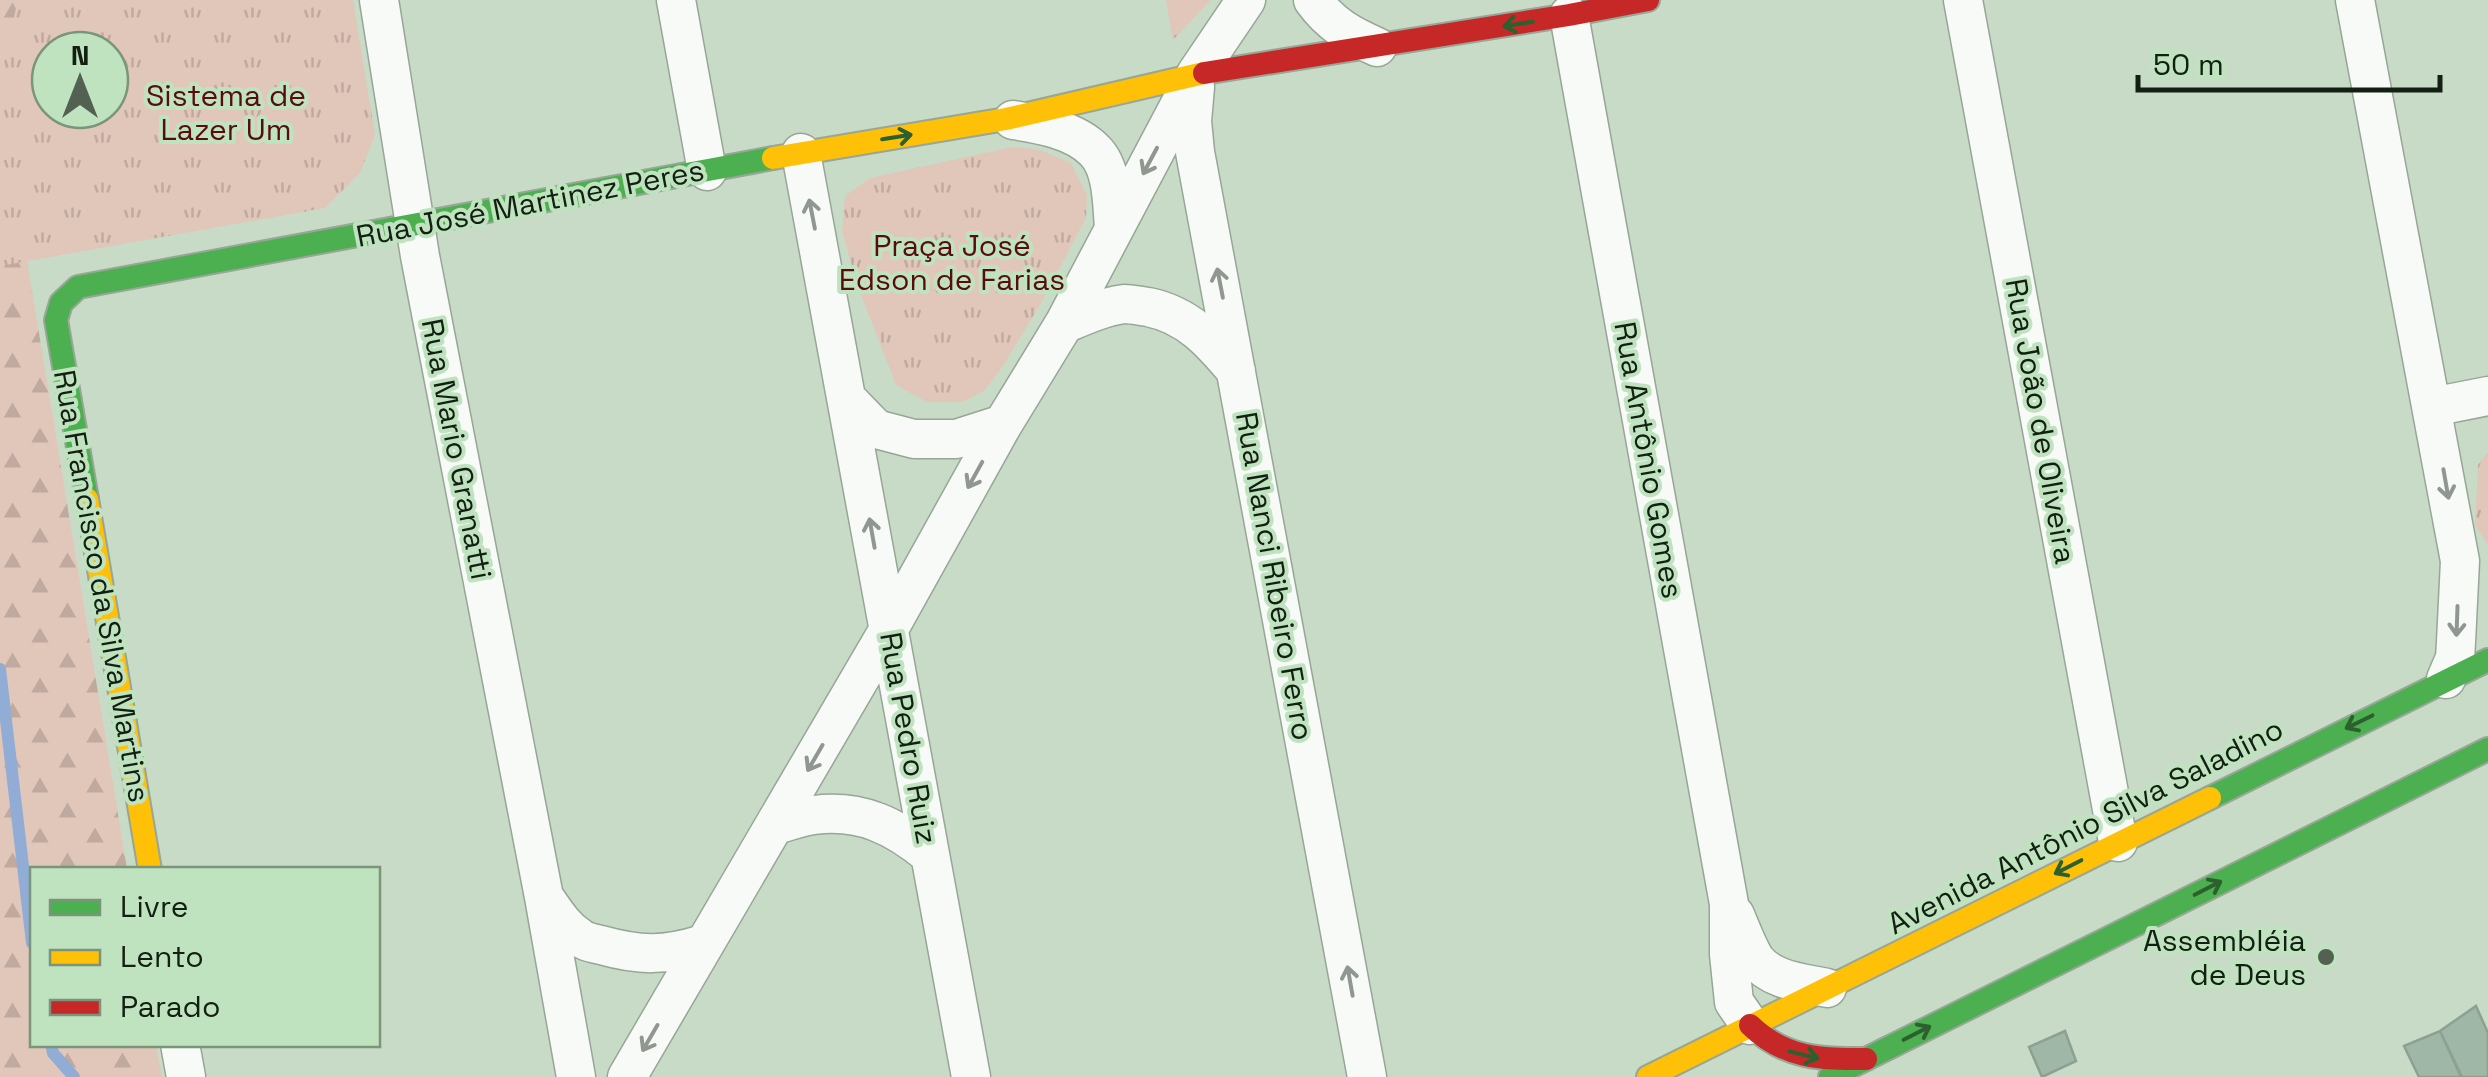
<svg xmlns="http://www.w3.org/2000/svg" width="2488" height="1077" font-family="'Space Grotesk',sans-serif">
	<defs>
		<pattern id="forest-firs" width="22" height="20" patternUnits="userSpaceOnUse" patternTransform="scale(2.5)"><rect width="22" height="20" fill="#e1c6ba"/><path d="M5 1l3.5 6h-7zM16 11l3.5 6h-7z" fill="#c0aa9f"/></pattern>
		<pattern id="park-tufts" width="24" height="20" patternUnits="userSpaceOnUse" patternTransform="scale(2.5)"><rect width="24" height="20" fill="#e1c6ba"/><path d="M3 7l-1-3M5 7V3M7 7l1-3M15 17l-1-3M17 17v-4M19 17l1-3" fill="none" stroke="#c0aa9f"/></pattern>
	</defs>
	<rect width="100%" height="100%" fill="#c8dbc7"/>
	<path fill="url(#forest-firs)" d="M0 0H77L6 132 127 869 32 870V1044L156 1045 162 1077H0Z"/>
	<path fill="url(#park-tufts)" fill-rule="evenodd" d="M24 0H353L375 135 360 173 325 208 0 266V81L16 8ZM110 50V110H50V50Z
		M1166 0H1211L1173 40Z
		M1012 147 1037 149 1071 163 1087 195 1086 218 1041 303 1003 366 985 390 963 402H927L896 385 858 287 842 231 845 196 870 178Z
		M2488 452V545L2475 525 2478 465Z"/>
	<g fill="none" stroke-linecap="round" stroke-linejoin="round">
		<path stroke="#91add5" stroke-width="12" d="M0 669 32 943
			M51 1044 53 1053 74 1077"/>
	</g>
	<path fill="#9eb7a7" stroke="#8ea092" stroke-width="2.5" d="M2476 1006 2488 1033V1077H2462L2440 1031Z
		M2065 1031 2076 1061 2042 1077 2029 1047Z
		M2440 1031 2461 1077H2419L2404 1046Z"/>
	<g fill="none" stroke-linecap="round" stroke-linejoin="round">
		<defs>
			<path id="street" d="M379 0 420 256 544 897 576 1077
				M676 0 707 171
				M1313 0C1331 25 1350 35 1377 47
				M1963 0 2118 842
				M2355 0 2460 561 2456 642 2455 658 2446 679
				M1569 15 1729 904V954L1734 1002 1750 1025
				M1195 87 1192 121 1195 152 1367 1077
				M1013 120C1040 124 1075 130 1095 151 1113 169 1112 205 1114 228
				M801 153 971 1077
				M1064 324C1083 316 1103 307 1124 304 1132 304 1140 306 1148 307 1188 315 1211 341 1236 371
				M847 399 876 429 914 439H956L1003 424
				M2432 407 2488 396
				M775 825C788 822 801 816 814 815 861 809 895 826 930 855
				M547 901C556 914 565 928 579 937 585 942 593 943 601 945 640 956 665 956 703 944
				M1735 915C1741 929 1747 946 1755 959 1771 981 1804 983 1827 988
				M180 1044 186 1077
				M627 1077 889 629 1003 424 1064 324 1196 74 1246 0"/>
			<path id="fast" d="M87 499 56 320 61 303 78 287 773 158
				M2210 798 2488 660
				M1830 1077 2488 749"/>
			<path id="slow" d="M773 158 1006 119 1204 73
				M87 499 150 870
				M1648 1077 2210 798"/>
			<path id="jam" d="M1204 73 1569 15 1648 0
				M1750 1025C1785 1059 1820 1059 1866 1059"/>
		</defs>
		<use href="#street" stroke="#97a697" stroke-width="41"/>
		<use href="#fast" stroke="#97a697" stroke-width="26"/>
		<use href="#slow" stroke="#97a697" stroke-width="26"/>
		<use href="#jam" stroke="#97a697" stroke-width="26"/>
		<use href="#street" stroke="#f7faf7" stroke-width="38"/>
		<use href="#fast" stroke="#4caf50" stroke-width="22"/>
		<use href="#slow" stroke="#ffc107" stroke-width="22"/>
		<use href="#jam" stroke="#c62828" stroke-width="22"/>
	</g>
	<defs><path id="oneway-shaft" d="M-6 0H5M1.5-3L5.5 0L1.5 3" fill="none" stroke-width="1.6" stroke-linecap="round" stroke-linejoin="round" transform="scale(2.5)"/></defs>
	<g stroke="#2c602e">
		<use href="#oneway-shaft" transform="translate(1518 24) rotate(171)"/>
		<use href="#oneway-shaft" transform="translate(897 137) rotate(-9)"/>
		<use href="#oneway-shaft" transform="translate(2359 722) rotate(154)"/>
		<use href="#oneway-shaft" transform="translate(2068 867) rotate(153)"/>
		<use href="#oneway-shaft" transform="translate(2208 888) rotate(-27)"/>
		<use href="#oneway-shaft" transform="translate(1917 1033) rotate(-27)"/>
		<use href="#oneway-shaft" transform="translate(1804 1055) rotate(14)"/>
	</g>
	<g stroke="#909790">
		<use href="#oneway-shaft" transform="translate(1150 161) rotate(118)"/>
		<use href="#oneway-shaft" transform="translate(812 214) rotate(-101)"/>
		<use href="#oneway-shaft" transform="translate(1220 283) rotate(-101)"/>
		<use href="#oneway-shaft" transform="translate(975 475) rotate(119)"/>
		<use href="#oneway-shaft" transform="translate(2446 484) rotate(80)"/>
		<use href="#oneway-shaft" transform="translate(872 533) rotate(-100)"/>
		<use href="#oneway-shaft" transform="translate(2457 621) rotate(92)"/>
		<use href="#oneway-shaft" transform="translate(815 758) rotate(120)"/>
		<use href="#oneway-shaft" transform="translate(1350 981) rotate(-100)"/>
		<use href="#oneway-shaft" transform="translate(650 1038) rotate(120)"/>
	</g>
	<circle fill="#526151" stroke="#c0e3bf" stroke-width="4" cx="2326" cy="957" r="10"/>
	<g text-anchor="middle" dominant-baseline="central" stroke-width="8" stroke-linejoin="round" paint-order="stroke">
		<g font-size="30" fill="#580c10" stroke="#c0e3bf">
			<text x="226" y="95">Sistema de<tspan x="226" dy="34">Lazer Um</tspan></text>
			<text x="952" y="245">Praça José<tspan x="952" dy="34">Edson de Farias</tspan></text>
		</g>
		<g font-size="30" fill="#121f12" stroke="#c0e3bf">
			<text transform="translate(530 203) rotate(-11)">Rua José Martinez Peres</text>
			<text transform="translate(2041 421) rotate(80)">Rua João de Oliveira</text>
			<text transform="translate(457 449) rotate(79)">Rua Mario Granatti</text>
			<text transform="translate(1649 460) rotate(80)">Rua Antônio Gomes</text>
			<text transform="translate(1275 576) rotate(80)">Rua Nanci Ribeiro Ferro</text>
			<text transform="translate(102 586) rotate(80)">Rua Francisco da Silva Martins</text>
			<text transform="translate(909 738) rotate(80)">Rua Pedro Ruiz</text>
			<text transform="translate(2085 826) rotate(-27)">Avenida Antônio Silva Saladino</text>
		</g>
		<g font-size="30" fill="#121f12" stroke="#c0e3bf" text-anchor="end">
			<text x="2306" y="940">Assembléia<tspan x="2306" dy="34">de Deus</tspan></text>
		</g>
	</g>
	<rect x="30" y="867" width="350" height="180" fill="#c0e3bf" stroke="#7a957a" stroke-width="2.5"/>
	<rect x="50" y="900" width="50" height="15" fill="#4caf50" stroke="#7a957a" stroke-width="2.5"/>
	<text x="120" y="917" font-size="30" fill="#121f12">Livre</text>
	<rect x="50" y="950" width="50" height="15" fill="#ffc107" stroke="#7a957a" stroke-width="2.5"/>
	<text x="120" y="967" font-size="30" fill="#121f12">Lento</text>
	<rect x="50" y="1000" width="50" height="15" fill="#c62828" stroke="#7a957a" stroke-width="2.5"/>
	<text x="120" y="1017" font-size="30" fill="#121f12">Parado</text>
	<g transform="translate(80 80)"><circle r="48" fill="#c0e3bf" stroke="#7a957a" stroke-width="2.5"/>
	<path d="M0-8L18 38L0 25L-18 38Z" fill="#526151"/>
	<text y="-15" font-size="28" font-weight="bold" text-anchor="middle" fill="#121f12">N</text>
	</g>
	<path d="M2138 75v15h302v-15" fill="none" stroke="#121f12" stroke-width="5"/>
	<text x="2153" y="75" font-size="30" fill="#121f12" stroke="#c0e3bf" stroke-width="8" paint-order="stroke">50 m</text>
</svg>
